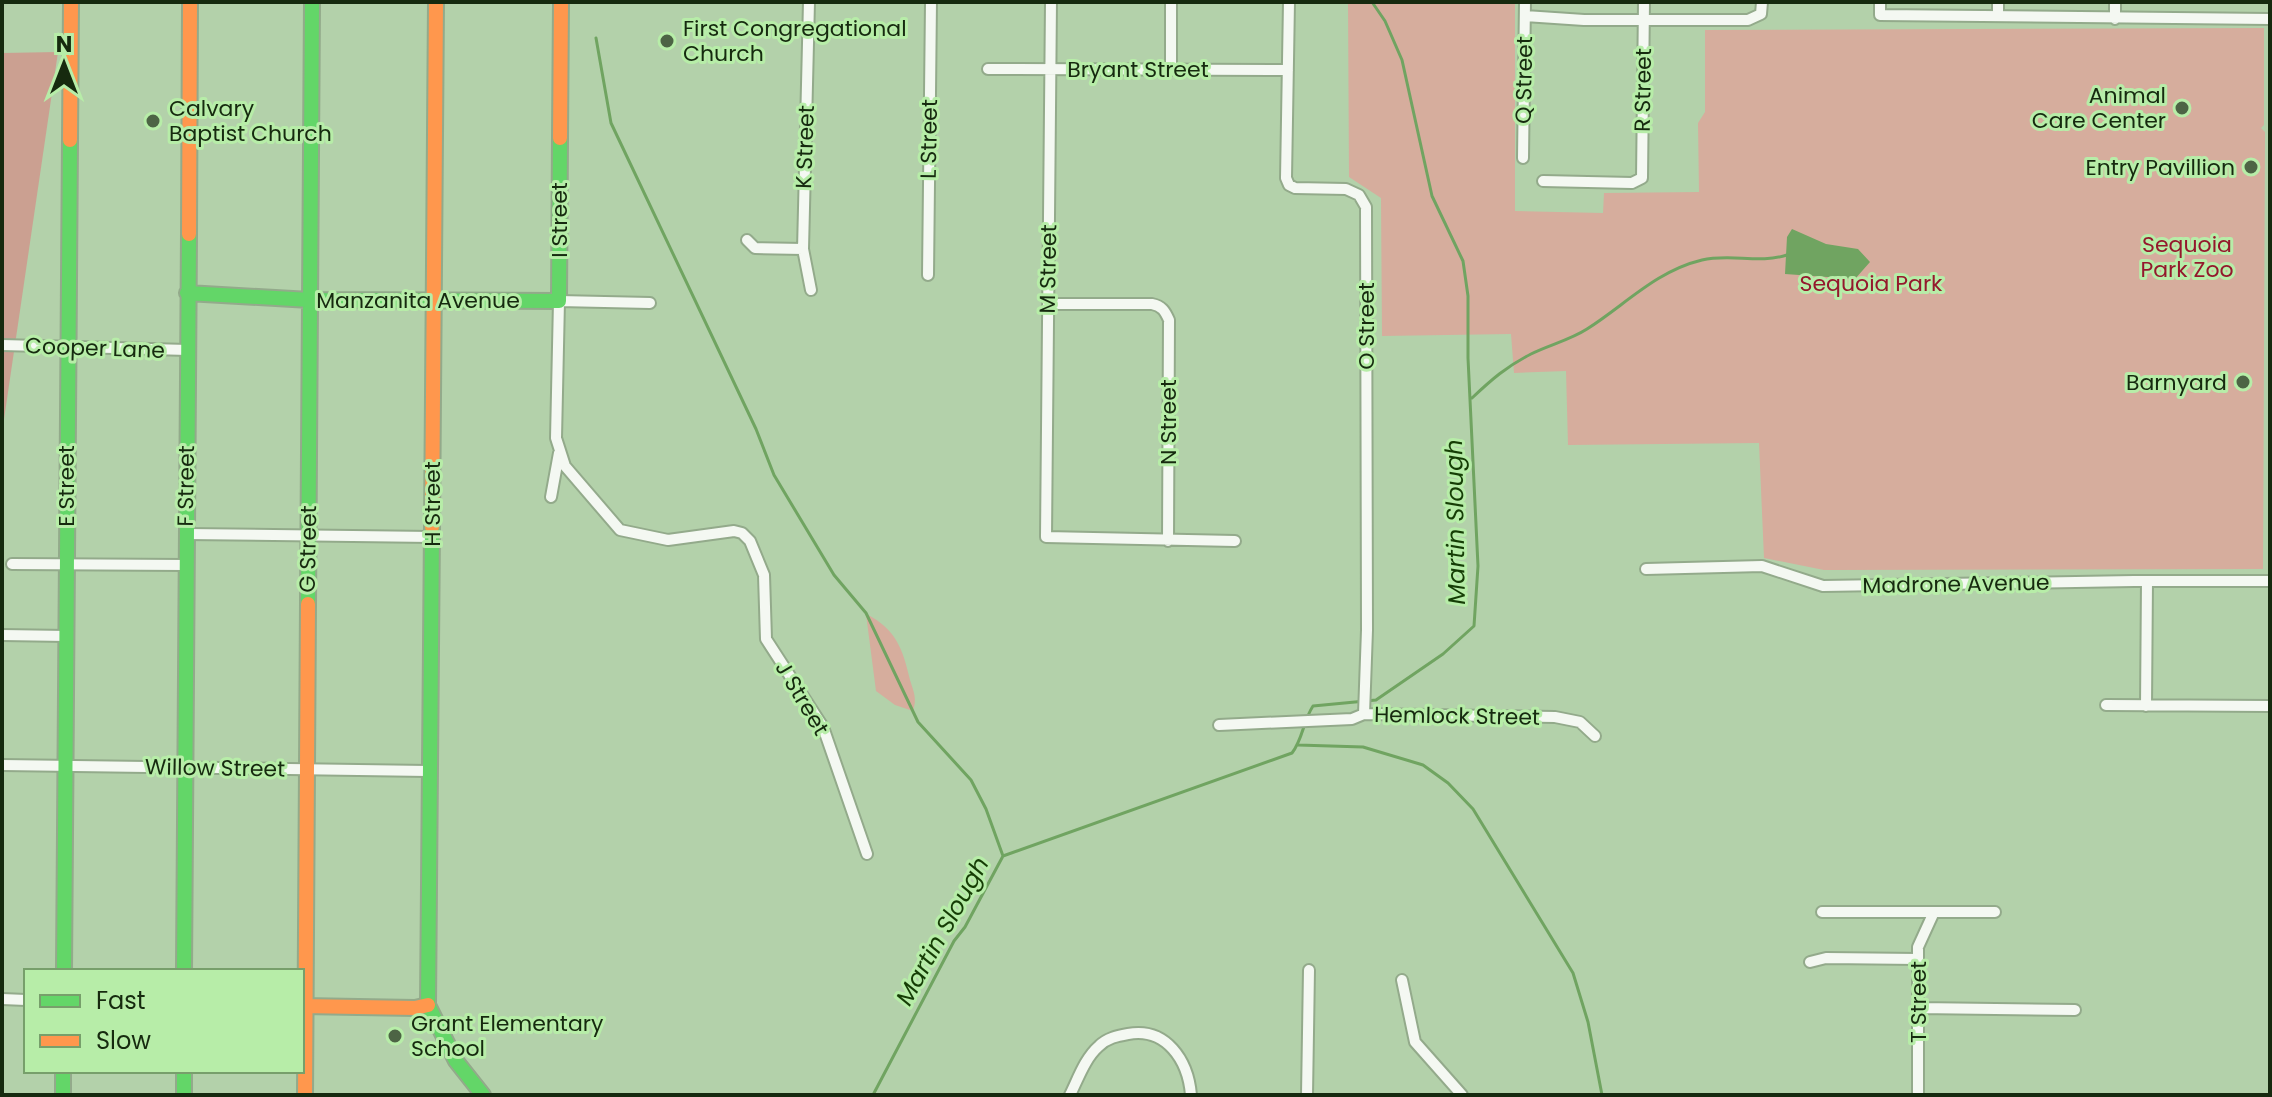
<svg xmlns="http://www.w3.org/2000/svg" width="2272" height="1097" font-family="Poppins,sans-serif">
	<rect width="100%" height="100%" fill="#b3d1aa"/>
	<path fill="#d6ad9d" d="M1348 2H1515V211L1603 213 1604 193 1699 192 1698 123 1705 112V30L2264 28V125L2261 128 2265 132 2263 569 1824 570 1764 558 1759 443 1568 445 1566 371 1514 373 1511 334 1382 336 1381 198 1349 177Z
		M866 614C896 629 903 649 910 680 914 693 917 698 913 711L895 705 876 691Z"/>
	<path fill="#cba091" d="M58 52 2 433V53Z"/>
	<path fill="#70a461" d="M1792 229 1826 244 1858 249 1870 262 1855 279 1785 274 1787 237Z"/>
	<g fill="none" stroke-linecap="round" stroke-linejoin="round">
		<path stroke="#70a461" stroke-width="3" d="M596 38 611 123 756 429 774 475 834 575 866 613 918 722 971 780 986 809 1003 856
			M1472 398C1491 380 1507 366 1531 354 1549 345 1570 340 1587 329 1625 305 1656 271 1702 260 1730 253 1759 264 1787 255
			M1298 745 1363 747 1423 765 1448 783 1473 809 1573 973 1588 1022 1602 1095
			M873 1095 954 941 965 927 1003 856 1292 753C1303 739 1303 721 1313 706L1376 700 1443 654 1474 626 1478 566 1468 358V296L1463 261 1432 196 1402 60 1385 21 1372 2"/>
		<defs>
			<path id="street" d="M809 2 803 249 811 290
				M1051 2 1046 537 1235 541
				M1289 2 1286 178 1289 185 1295 188 1346 189 1359 195 1366 207 1367 630 1364 714
				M1880 2V15L2270 19
				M1525 16 1584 20H1748L1761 14 1762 2
				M1998 16V2
				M2115 19V2
				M988 69 1288 70
				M1171 69V2
				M1523 158 1525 2
				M1543 181 1632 183 1642 178 1644 2
				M747 240 755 248 803 249
				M928 275 931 2
				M650 303 559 301 556 438 565 466 620 530 668 540 734 531 742 533 750 541 764 575 766 639 823 727 867 854
				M1048 304H1152C1162 306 1165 311 1169 320L1168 541
				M2 345 188 350
				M551 497 559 453
				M186 534 432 537
				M12 564 185 565
				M1646 569 1762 566 1823 586 2134 581H2270
				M2 635 67 636
				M2106 705 2270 706
				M2146 706 2147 581
				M1219 725 1352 719 1364 714 1555 717 1580 722 1595 736
				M2 765 428 771
				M1822 912H1995
				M1810 962 1826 958 1918 959
				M1402 980 1415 1042 1462 1095
				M2 999 26 1000
				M1918 1008 2075 1010
				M1070 1095C1078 1079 1085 1058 1099 1046 1107 1038 1117 1036 1128 1034 1166 1027 1188 1060 1191 1095
				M1307 1095 1309 970
				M1918 1095V947L1934 912"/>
			<path id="fast" d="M187 293 310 300 559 301 560 138
				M432 527 428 1005 456 1061 483 1095
				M308 604 312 2
				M64 971 70 140
				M184 971 189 234
				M63 1071V1095
				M184 1071V1095"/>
			<path id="slow" d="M560 138 561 2
				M70 140 71 2
				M189 234 190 2
				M432 527 436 2
				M302 1006 415 1008 428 1005
				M305 1095 308 604"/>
		</defs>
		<use href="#street" stroke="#93aa8b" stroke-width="14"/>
		<use href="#fast" stroke="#93aa8b" stroke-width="18"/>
		<use href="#slow" stroke="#93aa8b" stroke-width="18"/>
		<use href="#street" stroke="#f4f8f2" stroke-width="10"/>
		<use href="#fast" stroke="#63d668" stroke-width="14"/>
		<use href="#slow" stroke="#ff974d" stroke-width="14"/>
	</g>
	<g fill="#4d6445" stroke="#b7eda8" stroke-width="3">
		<circle cx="667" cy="41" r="8"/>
		<circle cx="2182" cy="108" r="8"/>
		<circle cx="153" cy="121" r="8"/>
		<circle cx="2251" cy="167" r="8"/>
		<circle cx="2243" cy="382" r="8"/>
		<circle cx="395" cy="1036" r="8"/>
	</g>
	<g text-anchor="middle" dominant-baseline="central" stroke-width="6" stroke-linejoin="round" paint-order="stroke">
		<g font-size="22" fill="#162a0f" stroke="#b7eda8" text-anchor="start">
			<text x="683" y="28">First Congregational<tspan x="683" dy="25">Church</tspan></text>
			<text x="2166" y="95" text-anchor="end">Animal<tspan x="2166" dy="25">Care Center</tspan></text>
			<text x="169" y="108">Calvary<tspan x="169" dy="25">Baptist Church</tspan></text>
			<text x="2235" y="167" text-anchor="end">Entry Pavillion</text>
			<text x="2227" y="382" text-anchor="end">Barnyard</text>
			<text x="411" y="1023">Grant Elementary<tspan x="411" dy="25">School</tspan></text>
		</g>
		<g font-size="22" fill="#162a0f" stroke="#b7eda8">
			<text x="1138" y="69">Bryant Street</text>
			<text transform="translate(1524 80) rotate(-89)">Q Street</text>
			<text transform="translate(1643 90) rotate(-89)">R Street</text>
			<text transform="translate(929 139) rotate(-89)">L Street</text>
			<text transform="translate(805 147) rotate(-88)">K Street</text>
			<text transform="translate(559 220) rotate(-90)">I Street</text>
			<text transform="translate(1048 269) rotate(-89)">M Street</text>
			<text x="418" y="300">Manzanita Avenue</text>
			<text transform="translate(1366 326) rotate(-90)">O Street</text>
			<text transform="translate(95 348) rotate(2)">Cooper Lane</text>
			<text transform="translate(1168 422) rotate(-90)">N Street</text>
			<text transform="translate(66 486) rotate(-90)">E Street</text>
			<text transform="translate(186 486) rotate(-89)">F Street</text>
			<text transform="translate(432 504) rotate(-90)">H Street</text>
			<text transform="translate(308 549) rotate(-89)">G Street</text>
			<text transform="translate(1956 584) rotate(-1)">Madrone Avenue</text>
			<text transform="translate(802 698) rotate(59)">J Street</text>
			<text transform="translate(1457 716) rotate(1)">Hemlock Street</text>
			<text transform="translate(215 768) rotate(1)">Willow Street</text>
			<text transform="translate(1918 1002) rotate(-90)">T Street</text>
		</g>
		<g font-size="22" fill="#94182d" stroke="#b7eda8">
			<text x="2187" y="244">Sequoia<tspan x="2187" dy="25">Park Zoo</tspan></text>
			<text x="1871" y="283">Sequoia Park</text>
		</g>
		<g font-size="24" font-style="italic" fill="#153d05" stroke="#b7eda8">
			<text transform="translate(1455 522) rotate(-91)">Martin Slough</text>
			<text transform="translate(942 931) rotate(-61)">Martin Slough</text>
		</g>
	</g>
	<rect width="2272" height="1097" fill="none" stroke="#162a0f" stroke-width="8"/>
	<rect x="24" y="969" width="280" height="104" fill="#b7eda8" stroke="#779f6b" stroke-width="2"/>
	<rect x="40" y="995" width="40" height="12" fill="#63d668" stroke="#779f6b" stroke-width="2"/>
	<text x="96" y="1009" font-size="24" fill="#162a0f">Fast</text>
	<rect x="40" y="1035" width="40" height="12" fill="#ff974d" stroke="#779f6b" stroke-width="2"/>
	<text x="96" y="1049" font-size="24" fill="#162a0f">Slow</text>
	<g transform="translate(64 64)" stroke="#b7eda8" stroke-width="6" paint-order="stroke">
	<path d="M0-6L14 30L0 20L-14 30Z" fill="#162a0f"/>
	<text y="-12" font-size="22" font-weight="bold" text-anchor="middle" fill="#162a0f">N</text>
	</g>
</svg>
